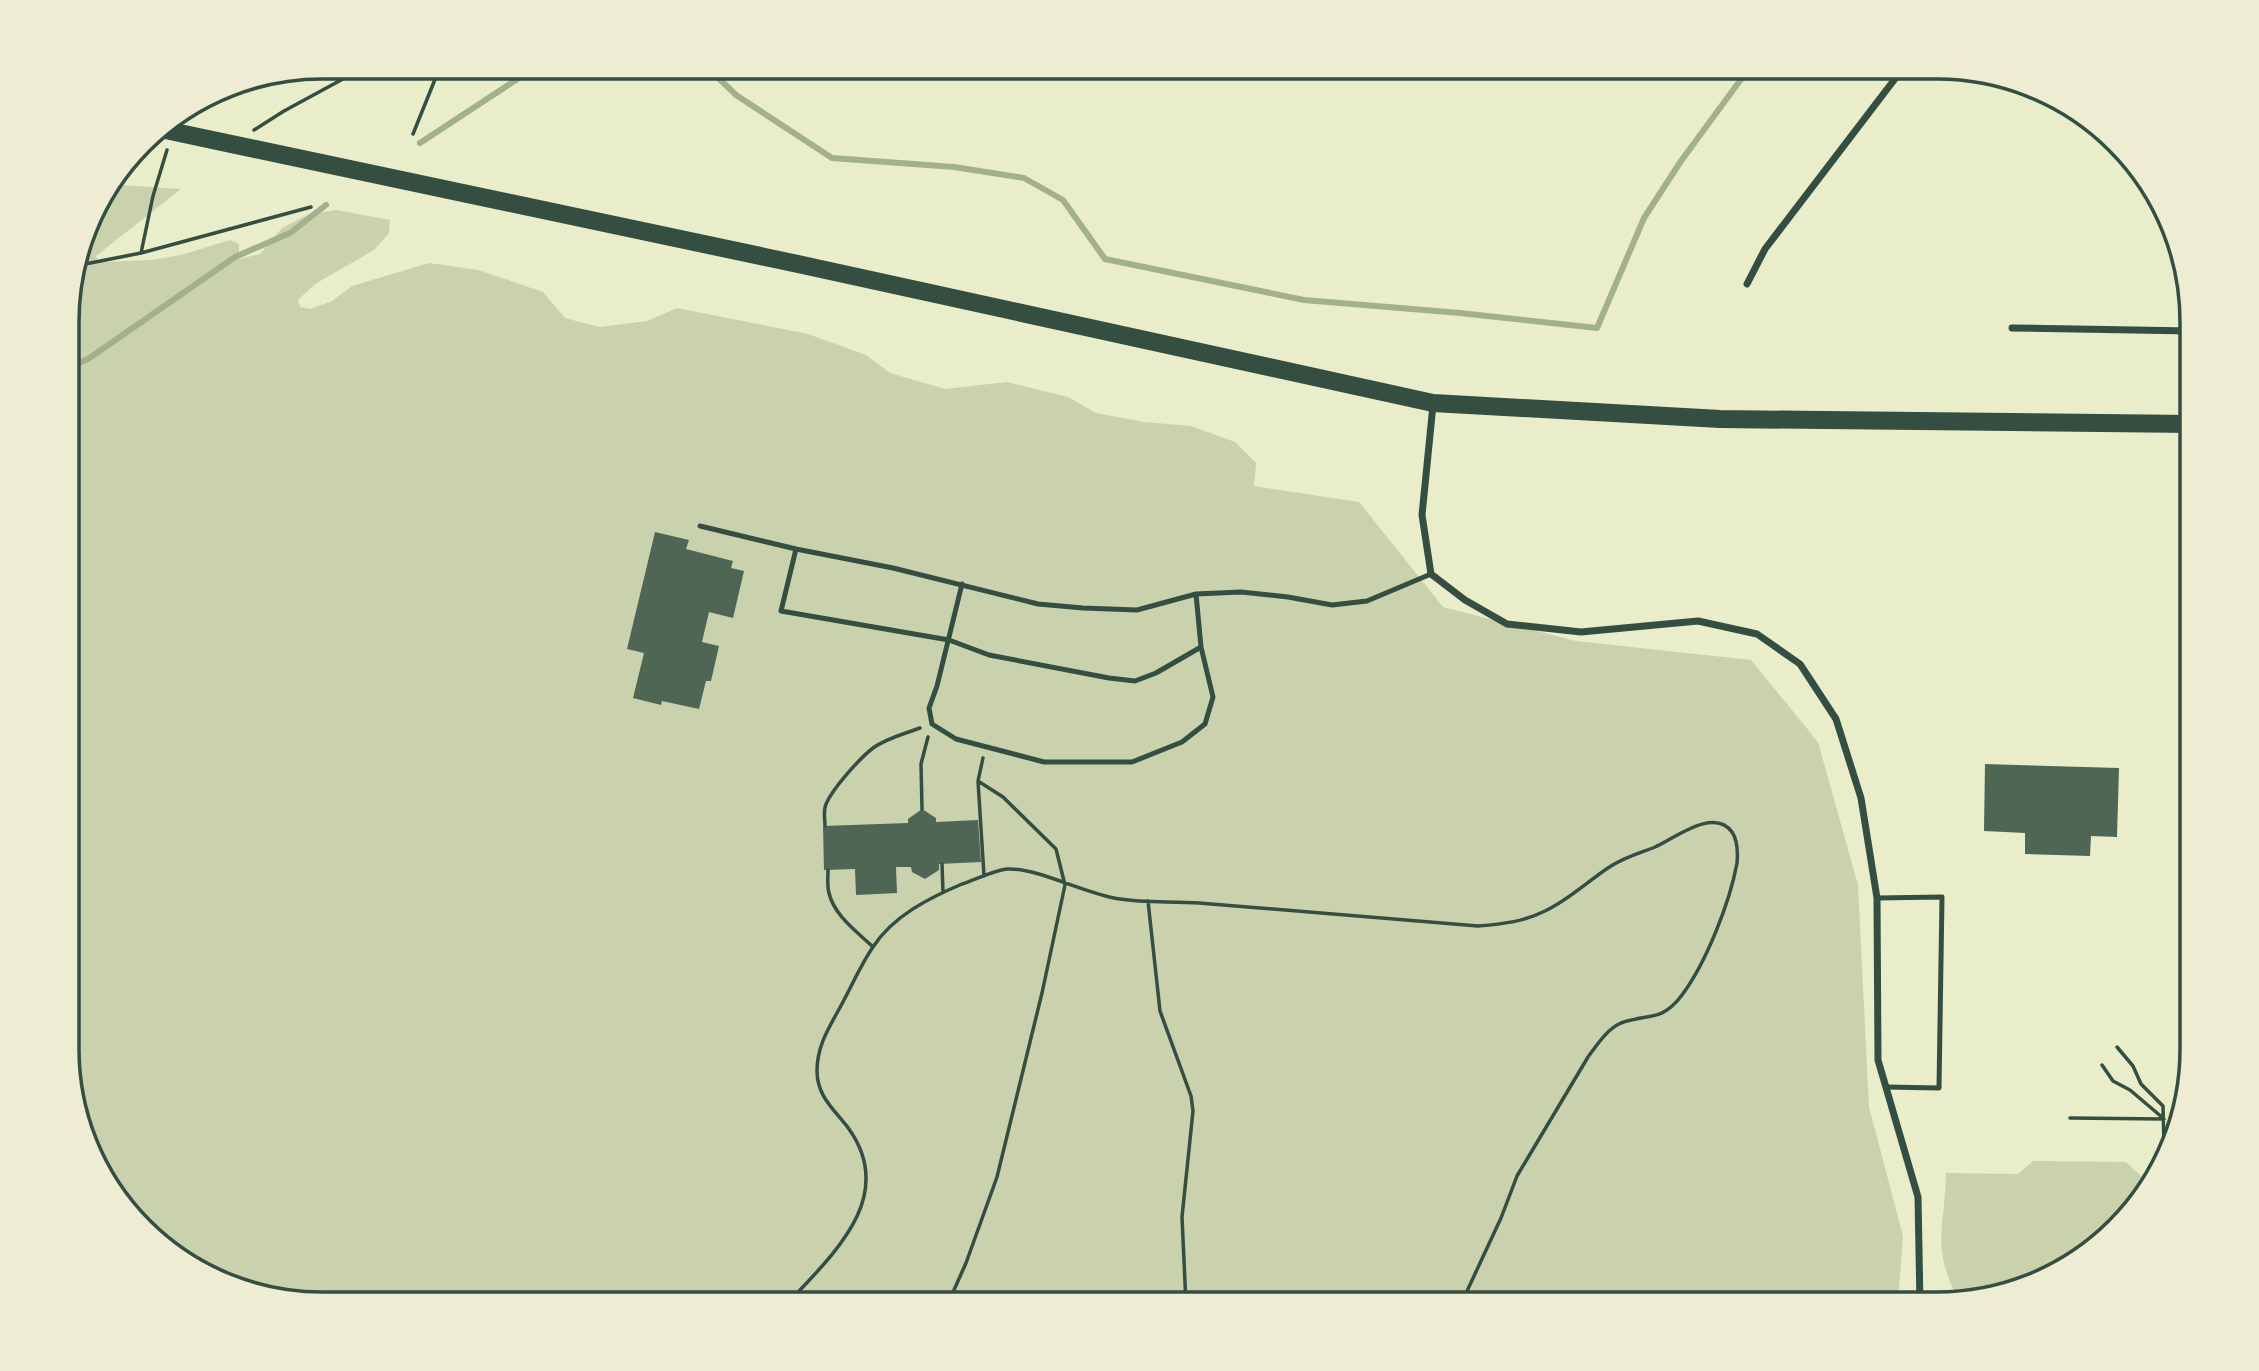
<svg xmlns="http://www.w3.org/2000/svg" width="2259" height="1371" font-family="'PT Sans',sans-serif">
	<rect width="100%" height="100%" fill="#e9edc9"/>
	<path fill="#cad2ad" d="M113 183 120 185 181 189 96 256 99 262 152 260 181 255 230 240 239 244V259L260 254 282 228 307 215 336 210 390 220 389 233 374 250 315 284 298 300 300 307 310 309 332 301 352 286 429 263 478 270 543 292 565 318 599 327 647 321 677 308 808 334 866 355 890 373 945 389 1007 382 1068 397 1096 413 1144 422 1191 426 1235 442 1256 463 1254 486 1359 502 1443 607 1576 641 1751 660 1818 742 1858 885 1869 1107 1903 1236 1898 1304H321L194 1270 109 1191 69 1082V289L93 208Z
		M2033 1161 2126 1162 2146 1181V1189L2065 1270 1960 1302C1930 1248 1945 1229 1946 1173L2018 1174Z"/>
	<g fill="none" stroke-linecap="round" stroke-linejoin="round">
		<path stroke="#a3b18a" stroke-width="6" d="M707 67 736 95 832 158 954 167 1024 178 1063 200 1105 259 1304 300 1460 313 1597 328 1644 218 1681 161 1750 67
			M420 143 522 76 524 67
			M69 367 88 359 235 257 290 233 326 205"/>
	</g>
	<path fill="#4f6655" d="M655 532 689 540 686 549 733 561 731 568 744 571 733 618 709 612 702 642 719 646 711 681H706L699 709 662 701 661 705 633 698 644 653 627 649Z
		M1985 764 2119 768 2117 837 2091 836 2090 856 2025 854V833L1984 831Z
		M922 809 936 818V822L978 820 981 862 939 864V870L925 879 912 872 911 867H896L897 893 856 895 855 869 824 870 823 826 908 823V819Z
		M2180 1020H2192V1066L2180 1105Z"/>
	<g fill="none" stroke-linecap="round" stroke-linejoin="round">
		<path stroke="#344e41" stroke-width="3.5" d="M254 130 284 111 365 67
			M413 134 440 67
			M141 253 153 196 167 150
			M75 266 141 253 311 207
			M978 781 984 876
			M922 809 921 764 928 737
			M825 826C825 819 823 811 826 804 833 788 859 759 873 748 887 738 904 734 920 728
			M942 864 943 892
			M828 870C828 877 827 886 829 893 834 915 856 931 872 946
			M1148 901 1160 1011 1191 1096 1193 1111 1182 1217 1186 1304
			M2117 1047 2133 1066 2141 1084 2163 1106 2164 1145 2168 1144
			M2102 1065 2113 1081 2130 1090 2163 1118
			M2070 1118 2164 1119
			M787 1304C831 1256 898 1198 849 1129 835 1110 817 1097 817 1071 817 1042 833 1022 845 998 854 981 862 963 873 947 893 916 929 898 962 884 977 879 992 871 1007 869 1036 867 1088 895 1120 899 1145 903 1173 901 1199 903 1292 911 1385 919 1478 926 1502 924 1523 922 1545 911 1569 900 1589 880 1611 866 1625 857 1640 853 1655 847 1675 838 1714 807 1732 832 1738 841 1738 852 1737 863 1730 902 1706 963 1682 995 1661 1023 1648 1013 1621 1023 1607 1029 1597 1045 1588 1057L1517 1176 1501 1218 1461 1304
			M943 1304 954 1290 966 1263 997 1177 1042 993 1065 885 1056 849 1003 797 978 781 983 758"/>
		<path stroke="#344e41" stroke-width="5" d="M700 526 796 549 893 568 1038 604 1083 608 1137 610 1196 594 1241 592 1288 597 1332 605 1367 601 1431 574
			M796 549 781 611 949 640 989 655 1109 678 1135 681 1156 673 1201 647
			M962 584 937 686 929 708 932 724 956 739 1044 762H1132L1182 742 1205 724 1213 697 1201 647 1196 594
			M1877 898 1942 897 1939 1088 1886 1087
			M1920 1297 1937 1302V1304"/>
		<path stroke="#344e41" stroke-width="7" d="M1747 284 1765 249 1904 67
			M2012 328 2192 331
			M1433 405 1422 515 1431 574 1465 600 1507 624 1581 632 1698 621 1757 634 1800 664 1836 719 1861 798 1877 898 1878 1060 1918 1197 1920 1304"/>
		<path stroke="#344e41" stroke-width="18" d="M156 128 798 264 1433 403 1720 419 2192 424"/>
	</g>
	<path d="M0 0H2259V1371H0ZM322 79H1937A243 243 0 0 1 2180 322V1049A243 243 0 0 1 1937 1292H322A243 243 0 0 1 79 1049V322A243 243 0 0 1 322 79Z" fill="#eeecd3" fill-rule="evenodd"/>
	<path fill="none" stroke="#344e41" stroke-width="3.5" d="M322 79H1937A243 243 0 0 1 2180 322V1049A243 243 0 0 1 1937 1292H322A243 243 0 0 1 79 1049V322A243 243 0 0 1 322 79Z"/>
</svg>
